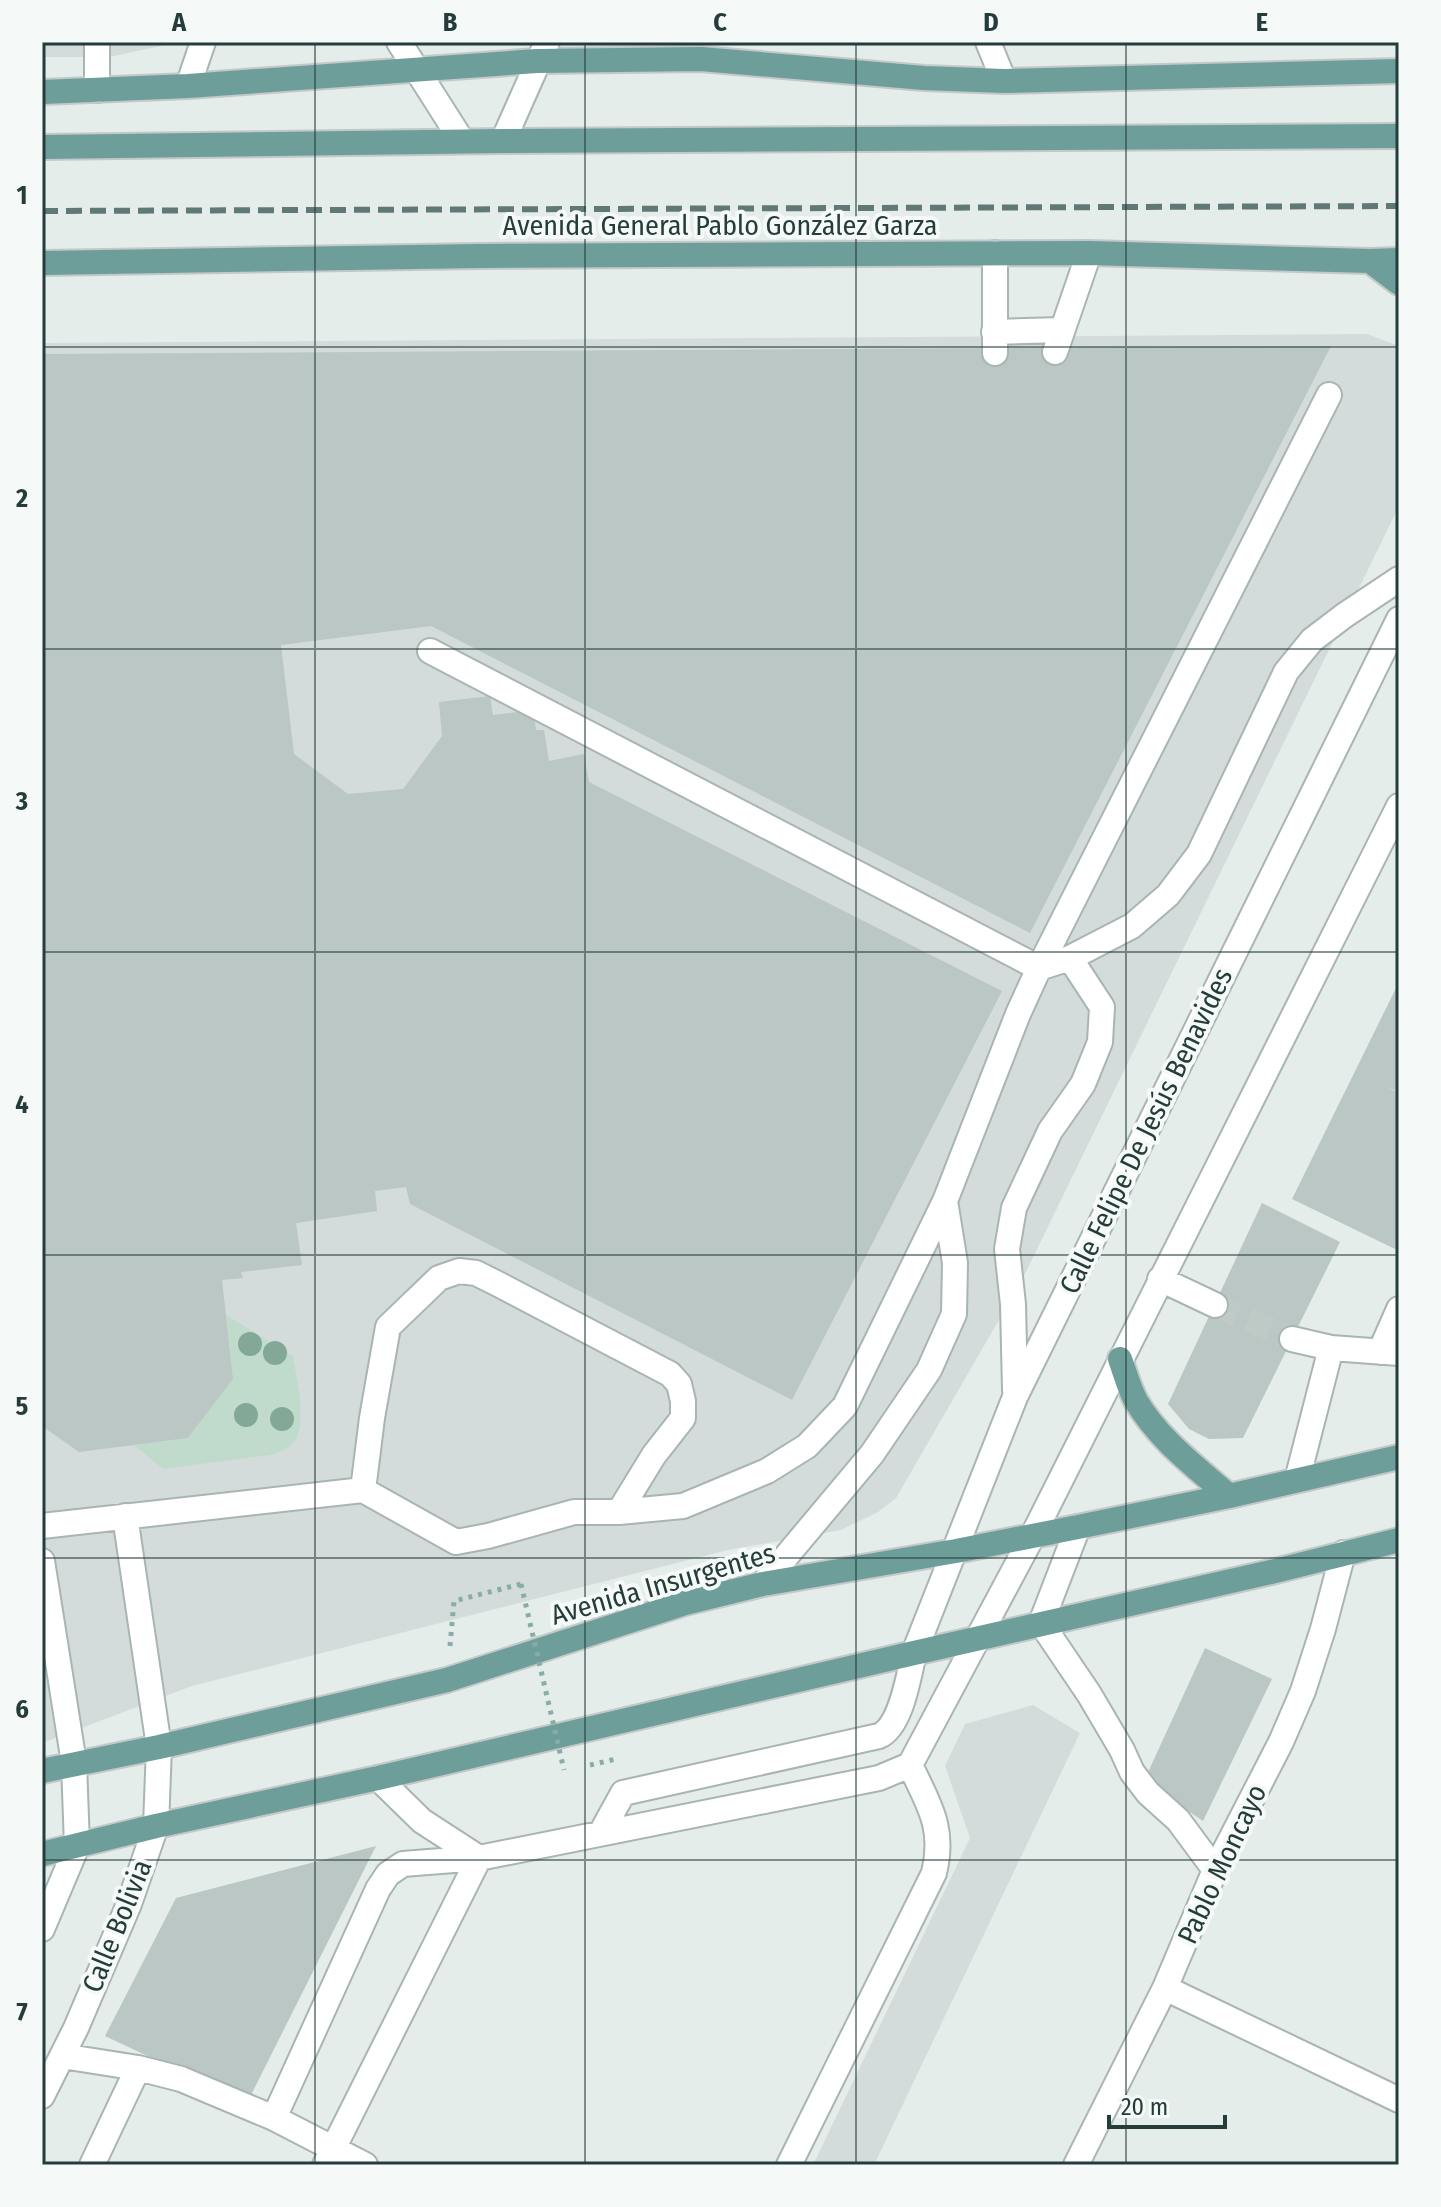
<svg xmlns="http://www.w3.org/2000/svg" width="1441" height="2207" font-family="'Fira Sans Condensed',sans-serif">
	<rect width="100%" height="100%" fill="#e5edea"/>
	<path fill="#d3dcda" d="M42 42H180L109 57H42Z
		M1367 334 1399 346V506L1022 1280 896 1498 878 1512 841 1530 728 1550 192 1686 42 1743V343Z
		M1033 1705 1080 1733 874 2165H813L970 1838 945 1766 965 1724Z"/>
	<path fill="#c0dbcc" d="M226 1315 293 1356C296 1379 309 1426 293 1443 287 1450 278 1452 270 1455L163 1469 134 1445 188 1438 233 1379Z"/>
	<path fill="#bac7c4" d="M1331 346 1030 933 431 626 281 645 294 754 348 794 403 789 442 736 439 702 490 696 493 715 533 710 536 730H544L549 761 584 754 589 782 1002 991 792 1400 410 1204 406 1187 375 1191 377 1211 296 1223 302 1265 241 1272 243 1278 222 1280 233 1379 188 1438 79 1452 42 1426V354Z
		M1399 982V1092L1386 1087 1399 1093V1251L1292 1199Z
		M1262 1203 1340 1242 1243 1438 1209 1439 1189 1429 1168 1404Z
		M1205 1648 1272 1679 1203 1821 1144 1781Z
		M376 1846 247 2103 105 2036 176 1898Z"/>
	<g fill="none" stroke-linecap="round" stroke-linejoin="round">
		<path stroke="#bfcac7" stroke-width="24" stroke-dasharray="24 12" stroke-linecap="butt" d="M1215 1305 1292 1339"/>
		<defs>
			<path id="minor" d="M97 42V90
				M399 42 462 141
				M988 42 1004 81
				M188 86 203 42
				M503 141 547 42
				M994 332 1062 330
				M1055 352 1089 253
				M995 353V253
				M430 651 1039 968 1070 958 1132 926 1168 895 1199 854 1286 672 1312 640 1345 615 1399 579
				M1160 1279 1215 1305
				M1292 1339 1331 1348 1399 1353
				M1380 1352 1399 1309
				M1015 1390 1013 1304 1007 1249 1014 1208 1050 1131 1083 1084 1100 1042 1102 1007 1070 958
				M1297 1480 1331 1348
				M363 1490 456 1542 488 1536 574 1512H619L683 1506 767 1471 807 1446 845 1406 945 1201 1018 1014 1039 968 1329 395
				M42 1526 363 1490 372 1418 388 1327 439 1278 459 1271 476 1273 500 1285 670 1374 679 1384 683 1401V1418L654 1455 619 1512
				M1078 1527 1041 1623 1089 1694 1122 1750 1132 1772 1148 1793 1178 1820 1215 1870
				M42 1561 74 1763 77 1846 42 1929
				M763 1584 872 1454 929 1370 954 1314 955 1263 945 1201
				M378 1778 422 1821 479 1858
				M601 1833 623 1793 879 1736C901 1727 909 1675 914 1653L1015 1397 1399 619
				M1165 1988 1399 2100
				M62 2056 138 2068
				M42 2096 76 2028 129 1904 156 1826 159 1747 125 1516
				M274 2118 378 1889 388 1874 403 1864 479 1858 879 1778 910 1765 1033 1535 1399 806
				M92 2165 138 2068 181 2079 274 2118 365 2165
				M325 2165 479 1858
				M789 2165 934 1873C945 1828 929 1805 910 1765
				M1076 2165 1165 1988 1215 1870 1281 1742 1303 1691 1323 1629 1343 1553"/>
			<path id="major" d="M42 92 188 86 537 61 701 59 924 78 1004 81 1399 71
				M42 147 503 141 1399 136
				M1370 261 1399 283
				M42 263 480 256 1089 253 1370 261 1399 260
				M1120 1359C1125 1373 1129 1388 1136 1401 1159 1440 1196 1467 1229 1496
				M42 1771 159 1747 447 1680 685 1603 763 1584 956 1551 1078 1527 1229 1496 1399 1457
				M42 1854 156 1826 378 1778 914 1653 1271 1572 1399 1540"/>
		</defs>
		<use href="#minor" stroke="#a8b5b2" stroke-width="28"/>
		<use href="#major" stroke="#c2c9c8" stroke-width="28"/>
		<path stroke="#88ada8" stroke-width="5" stroke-dasharray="4 6" stroke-linecap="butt" d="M450 1646 454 1601 521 1584
			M590 1765 616 1759"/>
		<use href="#minor" stroke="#fff" stroke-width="24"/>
		<use href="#major" stroke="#6d9e9a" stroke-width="24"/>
		<path stroke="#607876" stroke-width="6" stroke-dasharray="16 8" stroke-linecap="butt" d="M42 211 1399 206"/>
		<path stroke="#88ada8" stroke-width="5" stroke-dasharray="4 6" stroke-linecap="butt" d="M521 1584 564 1770"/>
	</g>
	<g fill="#83a898">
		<circle cx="250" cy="1344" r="12"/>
		<circle cx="275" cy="1353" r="12"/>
		<circle cx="246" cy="1415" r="12"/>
		<circle cx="282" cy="1419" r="12"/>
	</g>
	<path fill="none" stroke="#253d3a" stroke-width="2" stroke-opacity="0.55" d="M315 42V2165M585 42V2165M856 42V2165M1126 42V2165M42 347H1399M42 649H1399M42 952H1399M42 1255H1399M42 1558H1399M42 1860H1399"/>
	<g text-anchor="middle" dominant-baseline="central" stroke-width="8" stroke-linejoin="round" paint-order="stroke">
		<g font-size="28" fill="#253d3a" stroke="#f5f9f8">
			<text x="720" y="225">Avenida General Pablo González Garza</text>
			<text transform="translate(1146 1131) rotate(-64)">Calle Felipe De Jesús Benavides</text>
			<text transform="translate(663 1584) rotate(-16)">Avenida Insurgentes</text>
			<text transform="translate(1222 1864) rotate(-65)">Pablo Moncayo</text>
			<text transform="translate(117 1926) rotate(-68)">Calle Bolivia</text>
		</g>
	</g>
	<rect width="1441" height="2207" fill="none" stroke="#f5f9f8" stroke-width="88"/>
	<path d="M1109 2115v12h116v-12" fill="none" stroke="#253d3a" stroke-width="4"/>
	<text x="1121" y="2115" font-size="24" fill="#253d3a" stroke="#f5f9f8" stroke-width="6" paint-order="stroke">20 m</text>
	<rect x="44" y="44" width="1353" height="2119" fill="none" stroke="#253d3a" stroke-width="3"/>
	<g font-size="26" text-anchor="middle" font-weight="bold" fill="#253d3a">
		<text x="179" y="31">A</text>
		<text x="450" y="31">B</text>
		<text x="720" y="31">C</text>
		<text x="991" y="31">D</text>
		<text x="1262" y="31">E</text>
		<text x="22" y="204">1</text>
		<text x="22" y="507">2</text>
		<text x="22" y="810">3</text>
		<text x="22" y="1113">4</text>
		<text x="22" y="1415">5</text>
		<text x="22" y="1718">6</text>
		<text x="22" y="2021">7</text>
	</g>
</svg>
